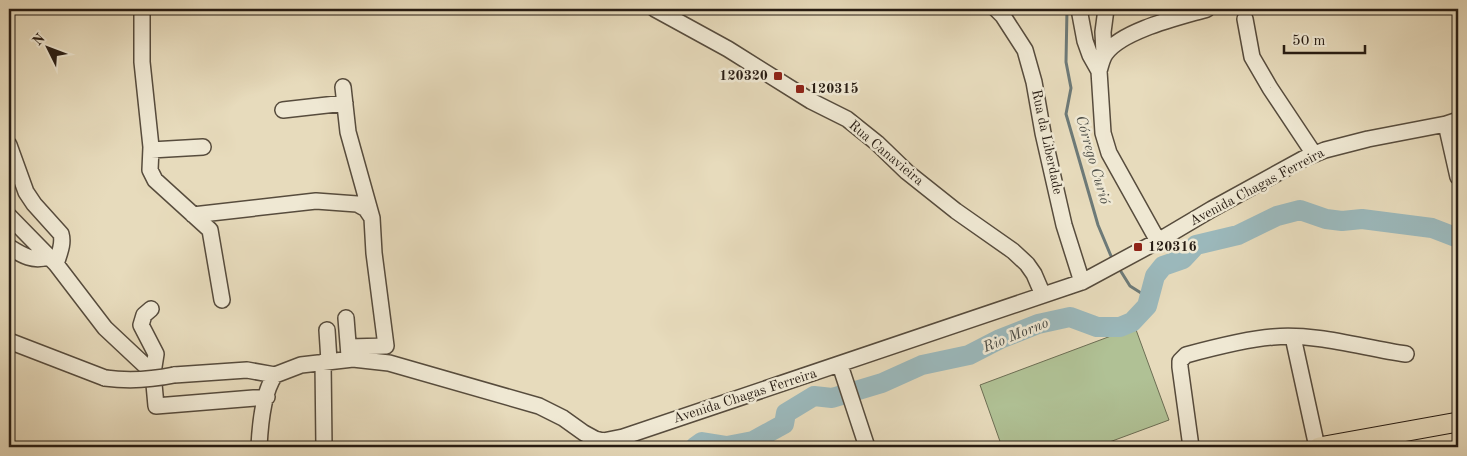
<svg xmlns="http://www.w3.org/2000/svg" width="1467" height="456" font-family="'Old Standard TT',serif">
	<rect width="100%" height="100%" fill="#e7dbbc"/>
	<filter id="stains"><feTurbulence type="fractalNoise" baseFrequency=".004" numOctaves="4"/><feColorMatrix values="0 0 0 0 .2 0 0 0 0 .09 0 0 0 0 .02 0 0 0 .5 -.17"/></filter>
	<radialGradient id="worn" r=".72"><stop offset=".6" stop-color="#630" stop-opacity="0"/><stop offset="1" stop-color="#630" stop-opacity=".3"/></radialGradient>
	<path fill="#b0c195" stroke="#6c6e54" d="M1135 327 1169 420 1096 447H1002L980 385Z"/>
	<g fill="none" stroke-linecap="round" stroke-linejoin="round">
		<path stroke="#6d7a78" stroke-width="3" d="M1067 9 1066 62 1071 88 1066 114 1098 225 1111 256
			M1120 270 1130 286 1149 298"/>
		<path stroke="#9bb8bb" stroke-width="20" d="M695 447 702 442 727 446 753 441 784 424 786 413 814 396 832 398 882 383 922 365 969 355 1000 339 1038 324 1070 317 1097 327H1120L1132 322 1147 306 1155 276 1163 266 1183 259 1196 245 1238 235 1277 216 1300 210 1326 219 1342 221 1362 219 1432 228 1458 238"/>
		<defs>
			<path id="minor" d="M142 9V62L151 147 150 170 155 180 210 230 222 300
				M655 9 728 49 811 101 847 119 877 143 907 172 956 211 1013 251 1027 264 1034 274 1043 295
				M996 9 1003 16 1025 50 1034 82 1043 133 1064 225 1082 282
				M1079 9 1085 41 1090 55 1099 71 1103 133 1109 153 1158 241
				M1245 19 1252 57 1270 88 1314 154
				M1104 54 1103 32 1106 9
				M1099 71C1101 65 1102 58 1106 53 1123 30 1180 17 1207 9
				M343 87 348 132 372 218 374 253 386 346 349 347
				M283 110 345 103
				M1446 124 1458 177
				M9 145 26 192 34 204 61 234C64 244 59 254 56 264L105 328 153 373
				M151 150 203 147
				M193 215 316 201 357 204 366 209 372 218
				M9 216 56 264
				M9 247C22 255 32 262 48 257
				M151 309 144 315 141 325 156 354 153 373 156 406 267 397
				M346 318 349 356
				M327 330 329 361
				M1293 337 1317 447
				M9 341 105 378
				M323 362 324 447
				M840 365 867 447
				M174 375 247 370 275 375 301 365 353 359 389 363 539 406 563 418 584 433 595 439 603 441 623 437 1082 282 1158 241 1212 209 1303 159 1325 150 1368 139 1446 124 1458 120
				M259 447C260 426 263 392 275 375
				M1191 447 1180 367V361L1186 355C1212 348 1246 339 1273 337 1317 333 1363 348 1406 354"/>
			<path id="major" d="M1319 447 1458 422"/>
		</defs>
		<use href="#minor" stroke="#574c3d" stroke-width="18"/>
		<use href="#major" stroke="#271c13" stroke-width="21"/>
		<use href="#minor" stroke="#efe8d3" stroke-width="15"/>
		<use href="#major" stroke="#e7dbbc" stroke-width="19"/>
		<defs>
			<path id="minor-bridge" d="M105 378C128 381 150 380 174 375"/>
		</defs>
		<use href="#minor-bridge" stroke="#574c3d" stroke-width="18" stroke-linecap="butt"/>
		<use href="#minor-bridge" stroke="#efe8d3" stroke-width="15"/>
	</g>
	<g fill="#8f2418" stroke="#efe8d3" stroke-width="2">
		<rect x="773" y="71" width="10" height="10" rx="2.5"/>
		<rect x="795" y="84" width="10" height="10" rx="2.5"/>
		<rect x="1133" y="242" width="10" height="10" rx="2.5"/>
	</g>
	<g text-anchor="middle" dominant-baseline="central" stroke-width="5" stroke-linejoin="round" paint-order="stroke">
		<g font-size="14" font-weight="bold" fill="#271c13" stroke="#efe8d3" text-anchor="start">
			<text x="768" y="76" text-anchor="end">120320</text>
			<text x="810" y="89">120315</text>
			<text x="1148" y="247">120316</text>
		</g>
		<g font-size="14" fill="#271c13" stroke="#efe8d3">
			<text transform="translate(1047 142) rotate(78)">Rua da Liberdade</text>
			<text transform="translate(886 153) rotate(40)">Rua Canavieira</text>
			<text transform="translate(1257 187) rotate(-28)">Avenida Chagas Ferreira</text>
			<text transform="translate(745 396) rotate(-18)">Avenida Chagas Ferreira</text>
		</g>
		<g font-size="15" font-style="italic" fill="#4a4b45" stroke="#efe8d3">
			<text transform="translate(1092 160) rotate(74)">Córrego Curió</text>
			<text transform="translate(1016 336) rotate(-22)">Rio Morno</text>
		</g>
	</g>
	<rect width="1467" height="456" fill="none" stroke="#e7dbbc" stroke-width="30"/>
	<rect x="10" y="10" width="1447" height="436" fill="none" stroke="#271c13" stroke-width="2.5"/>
	<rect x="15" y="15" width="1437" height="426" fill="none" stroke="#271c13"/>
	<g transform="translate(48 48) rotate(312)" stroke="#efe8d3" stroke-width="4" paint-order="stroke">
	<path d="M0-4L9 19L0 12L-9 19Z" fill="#271c13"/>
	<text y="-8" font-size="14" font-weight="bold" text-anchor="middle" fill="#271c13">N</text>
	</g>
	<path d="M1284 45v8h81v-8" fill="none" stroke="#271c13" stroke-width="2.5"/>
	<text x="1292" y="45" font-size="15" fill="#271c13" stroke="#efe8d3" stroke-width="4" paint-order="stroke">50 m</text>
	<rect width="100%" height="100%" filter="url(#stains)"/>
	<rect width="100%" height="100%" fill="url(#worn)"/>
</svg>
